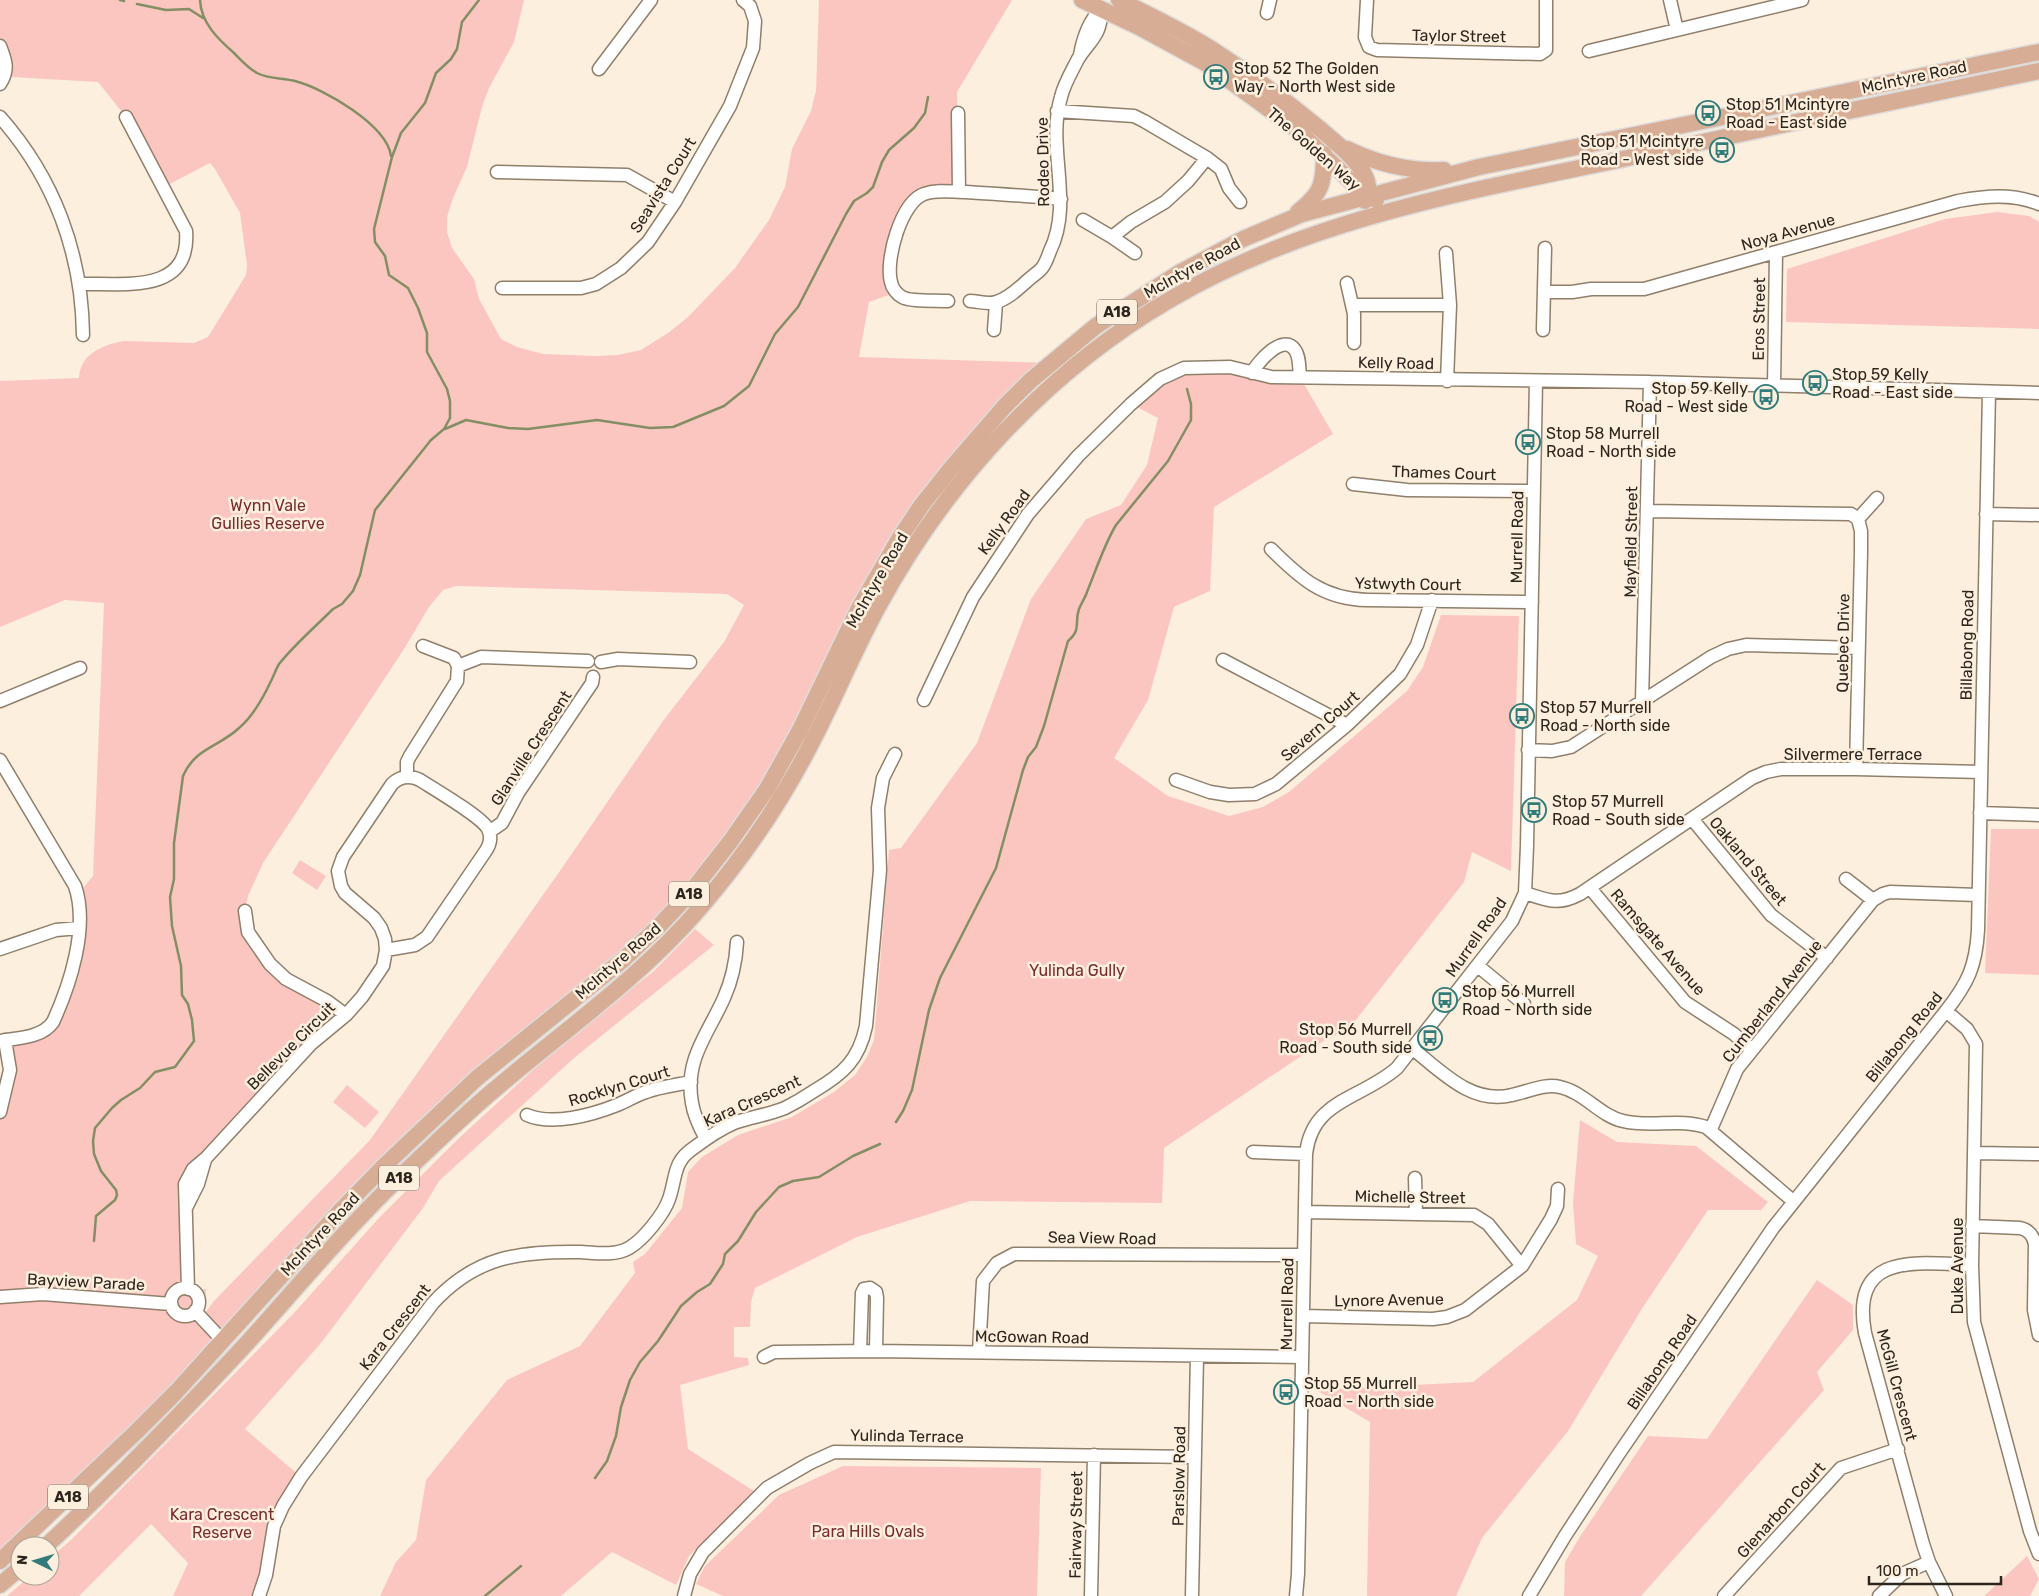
<svg xmlns="http://www.w3.org/2000/svg" width="2039" height="1596" font-family="Rubik,sans-serif">
	<rect width="100%" height="100%" fill="#fdefdd"/>
	<path fill="#fbc6c0" fill-rule="evenodd" d="M0 0H524L514 42 489 88 482 107 467 167 453 198 447 217V232L452 248 474 279 479 299 501 339 517 347 543 354 595 356 618 355 641 350 668 333 688 317 735 268 769 220 785 187 792 149 811 111 816 91 819 0H1012L957 92 959 192 925 193 892 243 897 292 869 302 859 357 1051 363 921 506 800 730 711 867 298 1256 0 1561V1112L9 1079 5 1040 40 1033 71 977 78 894 93 876 104 603 65 600 0 627V381L79 378C80 354 102 345 124 341L194 343 208 337 246 275 247 265 240 213 215 169 210 163 164 187 126 117 98 82 11 77 10 57 0 46ZM456 586 727 594 744 605 724 642 663 721 562 868 370 1140 214 1301 202 1317 206 1289H188L192 1193 206 1158 346 1015 270 964 245 911 248 896 263 863 404 649 429 607 443 590Z
		M1997 212 2029 216 2039 222V329L1786 322 1787 269 1945 219Z
		M1192 366 1300 377 1333 434 1214 507 1210 591 1174 607 1148 700 1114 758 1168 796 1229 816 1263 807 1289 792 1407 691 1423 667 1441 615 1519 616 1511 871 1472 852 1464 882 1348 1030 1325 1040 1164 1148 1162 1203 970 1201 857 1237 755 1288 751 1302 750 1327H734V1357L748 1358 749 1365 680 1385 688 1449 754 1491 689 1556 676 1585 612 1552 561 1596H380L396 1562 416 1540 426 1480 507 1380 580 1346 635 1273 633 1262 645 1254 682 1208 688 1172 702 1157 738 1135 792 1117 834 1092 855 1075 867 1057 874 1040 889 850 901 848 977 743 1031 599 1086 519 1121 505 1147 465 1158 418 1131 404Z
		M1991 829H2039V975L1985 973Z
		M300 860 326 876 317 890 292 873Z
		M695 929 714 945 574 1058 439 1181 423 1208 321 1343 245 1429 301 1477 283 1506 259 1596H173L188 1563 151 1524 79 1596H7L30 1576H50V1558L72 1539 295 1312 378 1219 459 1138 556 1049 654 971Z
		M347 1085 379 1112 365 1128 333 1102Z
		M1580 1120 1617 1142 1696 1146 1768 1202 1761 1210H1708L1643 1307 1568 1431 1482 1538 1456 1596H1367L1370 1422 1316 1390 1473 1382 1577 1300 1598 1256 1576 1244 1573 1203Z
		M1817 1280 1853 1305V1330L1817 1372 1824 1390 1641 1596H1564L1565 1562 1581 1535 1648 1436 1707 1439Z
		M843 1466 1041 1468 1037 1596H723L696 1584 705 1566 779 1495Z
		M2027 1556 2039 1579 2030 1596H1984Z"/>
	<g fill="none" stroke-linecap="round" stroke-linejoin="round">
		<path stroke="#848e65" stroke-width="2.5" d="M120 0 124 1
			M200 0C201 23 218 39 234 53 241 60 248 68 257 73 268 79 283 78 295 81 323 88 387 125 391 156
			M137 4 166 10 189 9 203 18
			M445 429 466 420 508 428 528 429 597 420 650 428 673 427 724 406 749 386 775 334 798 307 846 214 854 201 867 193 873 187 882 162 889 150 914 128 925 113 928 97
			M896 1122 903 1111 912 1090 929 1010 940 978 996 868 1023 770 1028 757 1036 747 1044 726 1068 641C1082 629 1074 623 1079 609 1081 604 1085 598 1087 592 1096 570 1104 545 1116 525L1168 461 1191 420V404L1187 389
			M94 1241 96 1216 115 1200 117 1195 116 1190 101 1171 94 1154 93 1141 95 1128 112 1108 121 1100 140 1088 155 1072 175 1067 194 1041 192 1020 188 1004 182 995 181 966 172 926 170 897 174 879V843L183 776C195 748 219 747 239 728 252 717 264 696 271 681 274 675 276 669 279 664 295 644 315 627 333 609L342 604 353 591 360 575 375 510 431 440 444 429 450 418V401L447 389 427 352V333L418 308 408 288 389 275 385 256 375 242 374 229 392 157 401 133 425 103 436 73 451 59 457 49 462 22 479 0
			M595 1478 607 1461 616 1436 621 1407 630 1380 640 1362 658 1341 681 1306 697 1292 710 1284 723 1264 725 1254 738 1241 756 1212 779 1187 793 1181 819 1177 853 1156 880 1144
			M485 1596 521 1566"/>
		<defs>
			<path id="minor" d="M1367 0 1365 37 1369 47 1377 50 1540 54 1546 50V0
				M1670 0 1677 30
				M1267 13 1270 0
				M0 46C6 61 9 70 0 84
				M1589 51 1802 0
				M1080 55C1083 38 1088 22 1101 9
				M599 69 651 0
				M1057 111 1134 116 1144 121 1207 158 1221 169 1229 188 1240 202
				M958 113 959 192
				M0 117C54 178 82 253 83 335
				M497 172 627 175 675 202
				M1083 220 1112 237 1135 253
				M1112 237 1131 222 1165 202 1188 181 1207 158
				M1446 253 1450 305 1447 381
				M1347 283 1354 314V343
				M79 284C123 283 191 295 186 231L126 117
				M502 288H581L596 284 621 268 648 242 675 202 730 106 753 48 755 21 750 6 743 0
				M1544 292H1572L1591 289H1644L1958 201C1985 196 2012 193 2039 204
				M948 301C937 300 910 302 902 297 897 294 892 288 891 282 885 260 901 202 924 194 937 189 952 192 966 192 998 194 1029 196 1061 199
				M970 301C977 301 989 305 996 302 1008 299 1019 288 1027 281 1032 276 1038 273 1042 268 1046 263 1048 256 1050 251 1074 202 1046 148 1061 97 1064 84 1072 71 1078 59 1090 40 1102 35 1101 9
				M1353 305H1450
				M994 330 996 303
				M1543 330 1545 248
				M1252 373C1257 363 1283 332 1295 350 1300 357 1299 369 1300 377
				M1774 386 1776 253
				M1353 484 1407 490 1534 491
				M1648 511 1851 514 1858 519 1861 531V552L1856 769
				M1986 514 2039 515
				M1858 519 1877 498
				M1271 549C1300 578 1323 599 1367 600L1532 602
				M423 646 454 658 458 666
				M1223 660 1347 725
				M601 662 618 659 690 662
				M924 700 973 597 1028 514 1078 456 1131 404 1160 379 1184 368 1230 367 1271 377 1650 382 2039 393
				M0 701 80 668
				M1642 701 1650 382
				M1528 750 1552 751 1571 747 1711 657 1728 649 1746 645 1858 648
				M0 760 75 886C89 927 70 985 53 1022 42 1038 17 1038 0 1041
				M407 777V762L410 756 457 681 458 666 481 657 588 661
				M1176 780 1210 792 1229 795 1255 794 1276 784 1347 725 1400 674 1417 645 1432 600
				M1980 813 2039 815
				M1693 820 1771 915 1827 958
				M489 832 502 823 518 793 592 683 593 677
				M1846 879 1873 900
				M1590 888 1685 1002 1734 1034 1752 1050
				M1525 893C1548 900 1557 906 1580 894L1752 778 1766 772 1781 769H1856L1981 772
				M245 911 248 932 270 964 286 979 327 1001 346 1015
				M0 949 56 930 79 928
				M1478 966 1524 1004
				M1946 1011 1967 1029 1976 1044 1972 1265 1974 1322 2030 1531 2039 1554
				M1413 1049C1442 1072 1472 1105 1512 1095 1527 1092 1545 1083 1560 1087 1584 1092 1600 1116 1623 1121 1650 1128 1680 1118 1706 1127L1793 1201
				M0 1112 10 1070 5 1040
				M527 1115C552 1126 592 1115 617 1105 627 1101 636 1095 646 1092 660 1087 676 1085 691 1082
				M1711 1129 1737 1069 1873 900 1883 894 1890 892 1978 895
				M706 1139C700 1128 694 1116 692 1103 684 1060 708 1034 724 998 732 980 736 961 737 942
				M1253 1152 1306 1154
				M1975 1153 2039 1154
				M1415 1178 1416 1213
				M187 1206 198 1184 205 1160
				M1305 1212 1474 1215 1488 1224 1522 1266
				M1972 1226 2020 1228C2029 1230 2033 1235 2035 1244L2034 1310 2039 1335
				M171 1302a14 14 0 1 1 28 0a14 14 0 1 1-28 0Z
				M188 1289 185 1184 193 1169 206 1158 311 1044 346 1015 362 997 383 966 386 950 385 939 381 928 374 918 345 893 341 886 338 871 343 857 392 784C400 776 410 775 420 780 434 789 482 817 488 829 492 837 490 845 485 852L427 937 415 945 386 950
				M0 1297 43 1294 171 1304
				M195 1311 223 1341
				M1303 1316 1433 1319 1447 1317 1465 1310 1522 1266 1551 1219 1557 1206 1558 1189
				M860 1351 862 1293 864 1289 870 1288 876 1292 877 1298 876 1351
				M979 1352 983 1281 997 1263 1014 1254 1304 1255
				M764 1357 774 1352 876 1351 1302 1357
				M259 1596 266 1575 274 1526 283 1506 301 1477 433 1303C476 1256 520 1251 581 1252 596 1253 615 1256 629 1248 643 1240 664 1214 669 1199 677 1176 672 1162 695 1147 707 1138 720 1129 734 1123 750 1117 768 1115 785 1108 795 1103 805 1097 814 1091 843 1074 859 1060 866 1026L880 870 878 808 883 778 895 754
				M684 1596 690 1574 703 1552 767 1488 810 1463 834 1452 1195 1457
				M1091 1596 1094 1455
				M1192 1596 1197 1356
				M1296 1596 1298 1574 1306 1154C1312 1099 1362 1099 1397 1068L1512 921 1525 893 1527 846 1536 381
				M1529 1596 1565 1536 1618 1455 1773 1228 1946 1011C1968 983 1976 966 1978 930L1989 392
				M1724 1596 1841 1468 1898 1449
				M1879 1596 1902 1574 1929 1562
				M1946 1596 1929 1562 1923 1544 1865 1333C1850 1251 1917 1263 1972 1265"/>
			<path id="major" d="M1082 0 1139 27 1207 64 1295 128 1360 190 1376 200
				M1119 0C1151 16 1183 31 1213 50 1250 74 1286 101 1320 129 1335 142 1352 155 1363 172 1368 181 1371 191 1365 201
				M1347 149C1378 164 1410 172 1444 170
				M1298 212C1322 193 1324 184 1324 154
				M46 1546C116 1481 183 1412 248 1342 300 1284 350 1224 407 1170 436 1143 464 1115 494 1090 563 1031 639 979 699 909 744 857 784 798 815 736 837 693 855 649 878 607 946 481 1047 371 1171 299 1308 219 1465 192 1618 160 1758 130 1899 100 2039 71
				M0 1561 136 1432 176 1392 341 1210 384 1166 477 1078 624 959 659 926 690 893 730 842 767 789 800 730 859 608 899 539 921 506 952 467 1005 406 1030 381 1096 326 1179 273 1243 239 1302 214 1479 167 2039 52
				M0 1585 20 1568"/>
		</defs>
		<use href="#minor" stroke="#8f7f6b" stroke-width="15"/>
		<use href="#major" stroke="#dddcdb" stroke-width="19"/>
		<use href="#minor" stroke="#fff" stroke-width="12"/>
		<use href="#major" stroke="#d8ad95" stroke-width="16"/>
	</g>
	<defs>
		<symbol id="bus-ring" viewBox="-11 -11 22 22"><circle r="9.5" fill="#fdefdd" stroke="#317b7a" stroke-width="1.5"/><path d="M-5-6H5V4H4V6H2V4H-2V6H-4V4H-5ZM-3.5-4V0h7V-4ZM-3.5 1.2v1.5H-2V1.2ZM2 1.2v1.5H3.5V1.2Z" fill="#317b7a"/></symbol>
	</defs>
	<g fill-rule="evenodd">
		<use href="#bus-ring" x="1202" y="63" width="28" height="28"/>
		<use href="#bus-ring" x="1694" y="99" width="28" height="28"/>
		<use href="#bus-ring" x="1708" y="136" width="28" height="28"/>
		<use href="#bus-ring" x="1801" y="369" width="28" height="28"/>
		<use href="#bus-ring" x="1752" y="383" width="28" height="28"/>
		<use href="#bus-ring" x="1514" y="428" width="28" height="28"/>
		<use href="#bus-ring" x="1508" y="702" width="28" height="28"/>
		<use href="#bus-ring" x="1520" y="796" width="28" height="28"/>
		<use href="#bus-ring" x="1431" y="986" width="28" height="28"/>
		<use href="#bus-ring" x="1416" y="1024" width="28" height="28"/>
		<use href="#bus-ring" x="1272" y="1378" width="28" height="28"/>
	</g>
	<g text-anchor="middle" dominant-baseline="central" stroke-width="5" stroke-linejoin="round" paint-order="stroke">
		<g fill="#fdefdd" stroke="#6b6257" stroke-width="1">
			<rect x="1097" y="299.5" width="40" height="25" rx="4"/>
			<rect x="669" y="881.5" width="40" height="25" rx="4"/>
			<rect x="379" y="1165.5" width="40" height="25" rx="4"/>
			<rect x="48" y="1484.5" width="40" height="25" rx="4"/>
		</g>
		<g font-size="15" font-weight="bold" fill="#2d261e">
			<text x="1117" y="312">A18</text>
			<text x="689" y="894">A18</text>
			<text x="399" y="1178">A18</text>
			<text x="68" y="1497">A18</text>
		</g>
		<g font-size="16" fill="#2d261e" stroke="#fdefdd">
			<text transform="translate(1459 36) rotate(1)">Taylor Street</text>
			<text transform="translate(1914 77) rotate(-12)">McIntyre Road</text>
			<text transform="translate(1314 149) rotate(41)">The Golden Way</text>
			<text transform="translate(1043 162) rotate(-91)">Rodeo Drive</text>
			<text transform="translate(663 185) rotate(-58)">Seavista Court</text>
			<text transform="translate(1788 232) rotate(-16)">Noya Avenue</text>
			<text transform="translate(1192 268) rotate(-29)">McIntyre Road</text>
			<text transform="translate(1759 319) rotate(-89)">Eros Street</text>
			<text transform="translate(1396 363) rotate(1)">Kelly Road</text>
			<text transform="translate(1444 473) rotate(2)">Thames Court</text>
			<text transform="translate(1004 522) rotate(-54)">Kelly Road</text>
			<text transform="translate(1517 537) rotate(-89)">Murrell Road</text>
			<text transform="translate(1631 542) rotate(-89)">Mayfield Street</text>
			<text transform="translate(877 580) rotate(-60)">McIntyre Road</text>
			<text transform="translate(1408 584) rotate(1)">Ystwyth Court</text>
			<text transform="translate(1843 643) rotate(-89)">Quebec Drive</text>
			<text transform="translate(1967 645) rotate(-89)">Billabong Road</text>
			<text transform="translate(1320 726) rotate(-41)">Severn Court</text>
			<text transform="translate(531 748) rotate(-57)">Glanville Crescent</text>
			<text x="1853" y="754">Silvermere Terrace</text>
			<text transform="translate(1748 861) rotate(50)">Oakland Street</text>
			<text transform="translate(1476 937) rotate(-55)">Murrell Road</text>
			<text transform="translate(1658 942) rotate(49)">Ramsgate Avenue</text>
			<text transform="translate(618 961) rotate(-41)">McIntyre Road</text>
			<text transform="translate(1772 1001) rotate(-52)">Cumberland Avenue</text>
			<text transform="translate(1904 1037) rotate(-51)">Billabong Road</text>
			<text transform="translate(291 1046) rotate(-45)">Bellevue Circuit</text>
			<text transform="translate(619 1086) rotate(-17)">Rocklyn Court</text>
			<text transform="translate(752 1101) rotate(-24)">Kara Crescent</text>
			<text transform="translate(1410 1197) rotate(1)">Michelle Street</text>
			<text transform="translate(320 1234) rotate(-47)">McIntyre Road</text>
			<text transform="translate(1102 1238) rotate(1)">Sea View Road</text>
			<text transform="translate(1957 1266) rotate(-90)">Duke Avenue</text>
			<text transform="translate(86 1282) rotate(3)">Bayview Parade</text>
			<text transform="translate(1389 1300) rotate(-1)">Lynore Avenue</text>
			<text transform="translate(1287 1304) rotate(-89)">Murrell Road</text>
			<text transform="translate(395 1327) rotate(-52)">Kara Crescent</text>
			<text transform="translate(1032 1337) rotate(1)">McGowan Road</text>
			<text transform="translate(1662 1362) rotate(-56)">Billabong Road</text>
			<text transform="translate(1897 1385) rotate(75)">McGill Crescent</text>
			<text transform="translate(907 1436) rotate(1)">Yulinda Terrace</text>
			<text transform="translate(1179 1476) rotate(-89)">Parslow Road</text>
			<text transform="translate(1781 1510) rotate(-48)">Glenarbon Court</text>
			<text transform="translate(1076 1525) rotate(-89)">Fairway Street</text>
		</g>
		<g font-size="16" fill="#2d261e" stroke="#fdefdd" text-anchor="start">
			<text x="1234" y="68">Stop 52 The Golden<tspan x="1234" dy="18">Way - North West side</tspan></text>
			<text x="1726" y="104">Stop 51 Mcintyre<tspan x="1726" dy="18">Road - East side</tspan></text>
			<text x="1704" y="141" text-anchor="end">Stop 51 Mcintyre<tspan x="1704" dy="18">Road - West side</tspan></text>
			<text x="1832" y="374">Stop 59 Kelly<tspan x="1832" dy="18">Road - East side</tspan></text>
			<text x="1748" y="388" text-anchor="end">Stop 59 Kelly<tspan x="1748" dy="18">Road - West side</tspan></text>
			<text x="1546" y="433">Stop 58 Murrell<tspan x="1546" dy="18">Road - North side</tspan></text>
			<text x="1540" y="707">Stop 57 Murrell<tspan x="1540" dy="18">Road - North side</tspan></text>
			<text x="1552" y="801">Stop 57 Murrell<tspan x="1552" dy="18">Road - South side</tspan></text>
			<text x="1462" y="991">Stop 56 Murrell<tspan x="1462" dy="18">Road - North side</tspan></text>
			<text x="1412" y="1029" text-anchor="end">Stop 56 Murrell<tspan x="1412" dy="18">Road - South side</tspan></text>
			<text x="1304" y="1383">Stop 55 Murrell<tspan x="1304" dy="18">Road - North side</tspan></text>
		</g>
		<g font-size="16" fill="#792c29" stroke="#fdefdd">
			<text x="268" y="505">Wynn Vale<tspan x="268" dy="18">Gullies Reserve</tspan></text>
			<text x="1077" y="970">Yulinda Gully</text>
			<text x="222" y="1514">Kara Crescent<tspan x="222" dy="18">Reserve</tspan></text>
			<text x="868" y="1531">Para Hills Ovals</text>
		</g>
	</g>
	<g transform="translate(35 1561) rotate(275)"><circle r="24" fill="#fdefdd" stroke="#aa9f91"/>
	<path d="M0-4L9 19L0 12L-9 19Z" fill="#317b7a"/>
	<text y="-8" font-size="14" font-weight="bold" text-anchor="middle" fill="#2d261e">N</text>
	</g>
	<path d="M1869 1576v8h132v-8" fill="none" stroke="#2d261e" stroke-width="2.5"/>
	<text x="1876" y="1576" font-size="15" fill="#2d261e" stroke="#fdefdd" stroke-width="4" paint-order="stroke">100 m</text>
</svg>
